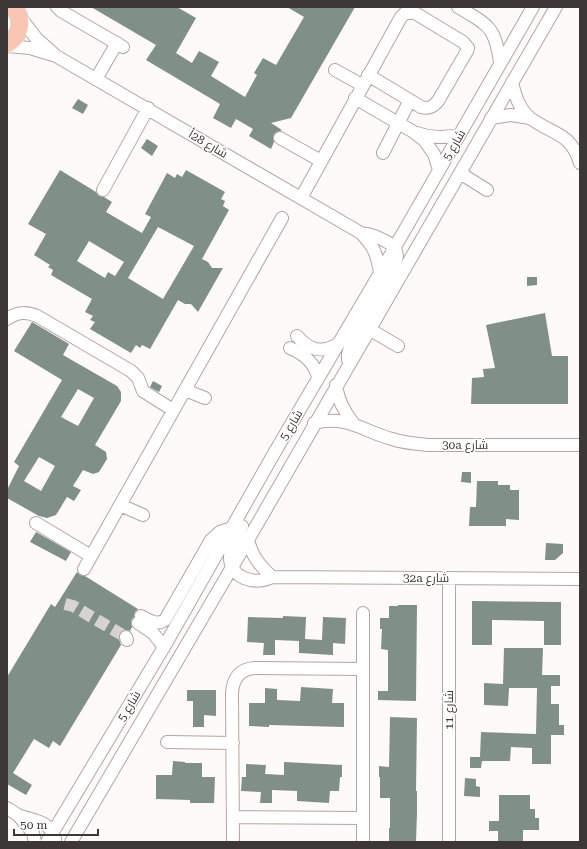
<svg xmlns="http://www.w3.org/2000/svg" width="587" height="849" font-family="'Roboto Serif',Cairo,serif">
	<rect width="100%" height="100%" fill="#fefaf9"/>
	<path fill="#808f88" fill-rule="evenodd" d="M91 7H177L196 18 176 53 192 63 199 51 219 62 211 76 245 97 257 75 254 73 263 58 276 65 304 17 287 7H355L291 118 271 123 282 130 274 134 273 138 274 142 271 149 249 136 253 129 236 119 231 128 213 118 220 104 146 60 156 45Z
		M78 99 88 105 83 114 72 108Z
		M147 139 158 146 152 156 141 148Z
		M60 170 96 192 99 196 104 197 112 202 106 212 142 233 151 217 145 214 167 173 175 178 177 174 182 177 186 170 225 192 221 199 225 201 223 206 229 210 202 259 208 262 212 268H223L198 312 191 304H185L178 300 150 349 142 345 140 348 136 345 131 353 90 329 95 322 90 320 93 316 85 312 92 299 51 275 53 270 48 267 50 265 34 255 46 234 28 224ZM158 227 194 246 163 299 128 278ZM89 241 124 262 115 276 108 272 105 278 77 261Z
		M527 277H537V285L527 286Z
		M545 313 552 356H568V404H471L472 378 484 377 483 369 495 368 486 325Z
		M32 322 69 344 63 355 117 386 121 392V401L95 445 106 452 107 459 99 472 93 474 83 470 73 486 81 490 74 501 67 497 56 515 47 518 39 516 7 498V490L19 466 14 462 62 380 14 351ZM78 389 94 398 78 426 61 417ZM39 457 55 466 41 491 24 481Z
		M153 381 162 386 159 392 150 387Z
		M462 472H471V483L461 482Z
		M477 481H498V485H510V490H519V520L506 519V526H469L470 507H476Z
		M36 532 71 552 66 561 30 542Z
		M546 543 563 544V553L555 560H545Z
		M77 572 80 575 85 576 138 609 135 612 134 617 132 619 131 623 132 627 130 631 124 630 120 632 119 639 121 645 60 746 53 741 49 748 34 739 13 773 32 785 26 795 7 784V677L51 604 55 607Z
		M472 601 561 602V645H544V621L492 620V645H472Z
		M398 605H417L416 701 378 700V691H388V650L381 649 382 629H380V618H389V606H398Z
		M283 616 306 617 305 639 322 640 323 617 346 618 345 644 333 643V655L299 653V641L275 640V655H263L264 643 247 642 248 617 283 618Z
		M504 648H543L542 675H560V686H551V704H559V725H564V735H551V764H532V748L511 747 510 761H482L481 768H470V757H480L481 732 536 734 537 688H509L508 706 484 705V683L503 684Z
		M301 687 333 689 332 703H344V727L269 725V727L249 726V703H265V688L277 689V700L300 701Z
		M187 690H216V716L204 715V727H193V701H187Z
		M390 717 417 718 416 791H417V812L416 842H389V828H390V798H380V777H379V766L389 767Z
		M173 761 185 762V763H202V777H215L214 803H190V800L156 799V775H172Z
		M284 762 342 765V777H340L339 791H330L329 803 297 801V791L272 790V803H260L261 792 241 791 242 777H246V764L266 765 265 774 284 775Z
		M465 778 476 779V786L480 787V797L464 796Z
		M499 795H530V809H535V818H539V830H523V842H498V831H489V821H499Z"/>
	<g fill="none" stroke-linecap="round" stroke-linejoin="round">
		<path stroke="#d7d3d2" stroke-width="12" stroke-dasharray="12 6" stroke-linecap="butt" d="M65 604 73 606 126 637"/>
		<defs>
			<path id="minor" d="M57 7 61 11 123 47
				M458 7C488 25 495 26 500 62
				M20 17 36 38 56 56 361 233C374 247 377 254 380 273
				M7 46 30 48 53 55
				M335 70 362 85
				M96 79 117 43
				M512 82C515 95 519 109 530 118 551 134 571 132 580 163
				M355 98 412 131 424 140 434 154 439 170
				M491 118 511 115 530 118
				M417 133C431 138 444 138 459 135
				M280 138 321 161
				M383 153 410 100
				M460 173 487 190
				M103 190 148 108
				M301 198 401 17 405 13H415L463 42 468 48 467 51 438 101C433 107 429 109 421 107L368 75
				M7 319C17 312 26 311 37 316L131 371 138 378 143 391 173 410
				M369 329 398 346
				M297 336C309 350 321 354 338 344
				M290 348C304 354 314 362 318 377
				M348 360V354L351 344 394 266 397 256 395 247C385 240 374 234 361 233
				M336 385C338 401 344 412 354 424
				M185 390 205 398
				M314 423C348 415 362 431 392 439 404 443 417 444 429 445H580
				M120 505 143 515
				M36 523 91 556
				M242 526C237 535 231 545 230 556 229 578 255 586 272 577L580 579
				M248 540C252 556 260 566 272 577
				M84 569 282 218
				M449 578V842
				M141 616C149 620 156 626 165 620L211 540 220 532 232 528
				M138 623 153 633 164 647
				M126 637 127 640
				M167 742 233 743
				M7 808C11 810 14 813 18 815 33 821 50 820 55 839
				M18 815 33 833 35 842
				M233 817 363 818
				M47 842 164 647 276 450 380 273 533 7
				M71 842 248 540 556 7
				M233 842 232 693C233 678 240 669 255 668L363 669
				M363 842V613"/>
			<path id="highway" d="M7 44C21 36 24 19 13 7"/>
		</defs>
		<use href="#minor" stroke="#b5a5a0" stroke-width="14"/>
		<use href="#highway" stroke="#d8d7d7" stroke-width="19"/>
		<use href="#minor" stroke="#fff" stroke-width="12"/>
		<use href="#highway" stroke="#f9c6b4" stroke-width="17"/>
	</g>
	<g text-anchor="middle" dominant-baseline="central" stroke-width="3" stroke-linejoin="round" paint-order="stroke">
		<g font-size="12" fill="#3d3735" stroke="#fff">
			<text transform="translate(208 144) rotate(30)">شارع 28أ</text>
			<text transform="translate(454 145) rotate(-60)">شارع 5</text>
			<text transform="translate(291 425) rotate(-59)">شارع 5</text>
			<text x="465" y="445">30a شارع</text>
			<text x="426" y="578">32a شارع</text>
			<text transform="translate(129 706) rotate(-59)">شارع 5</text>
			<text transform="translate(449 710) rotate(-90)">شارع 11</text>
		</g>
	</g>
	<rect width="587" height="849" fill="none" stroke="#3d3735" stroke-width="16"/>
	<path d="M14 829v6h84v-6" fill="none" stroke="#3d3735" stroke-width="2"/>
	<text x="20" y="829" font-size="12" fill="#3d3735" stroke="#ffffff" stroke-width="3" paint-order="stroke">50 m</text>
</svg>
